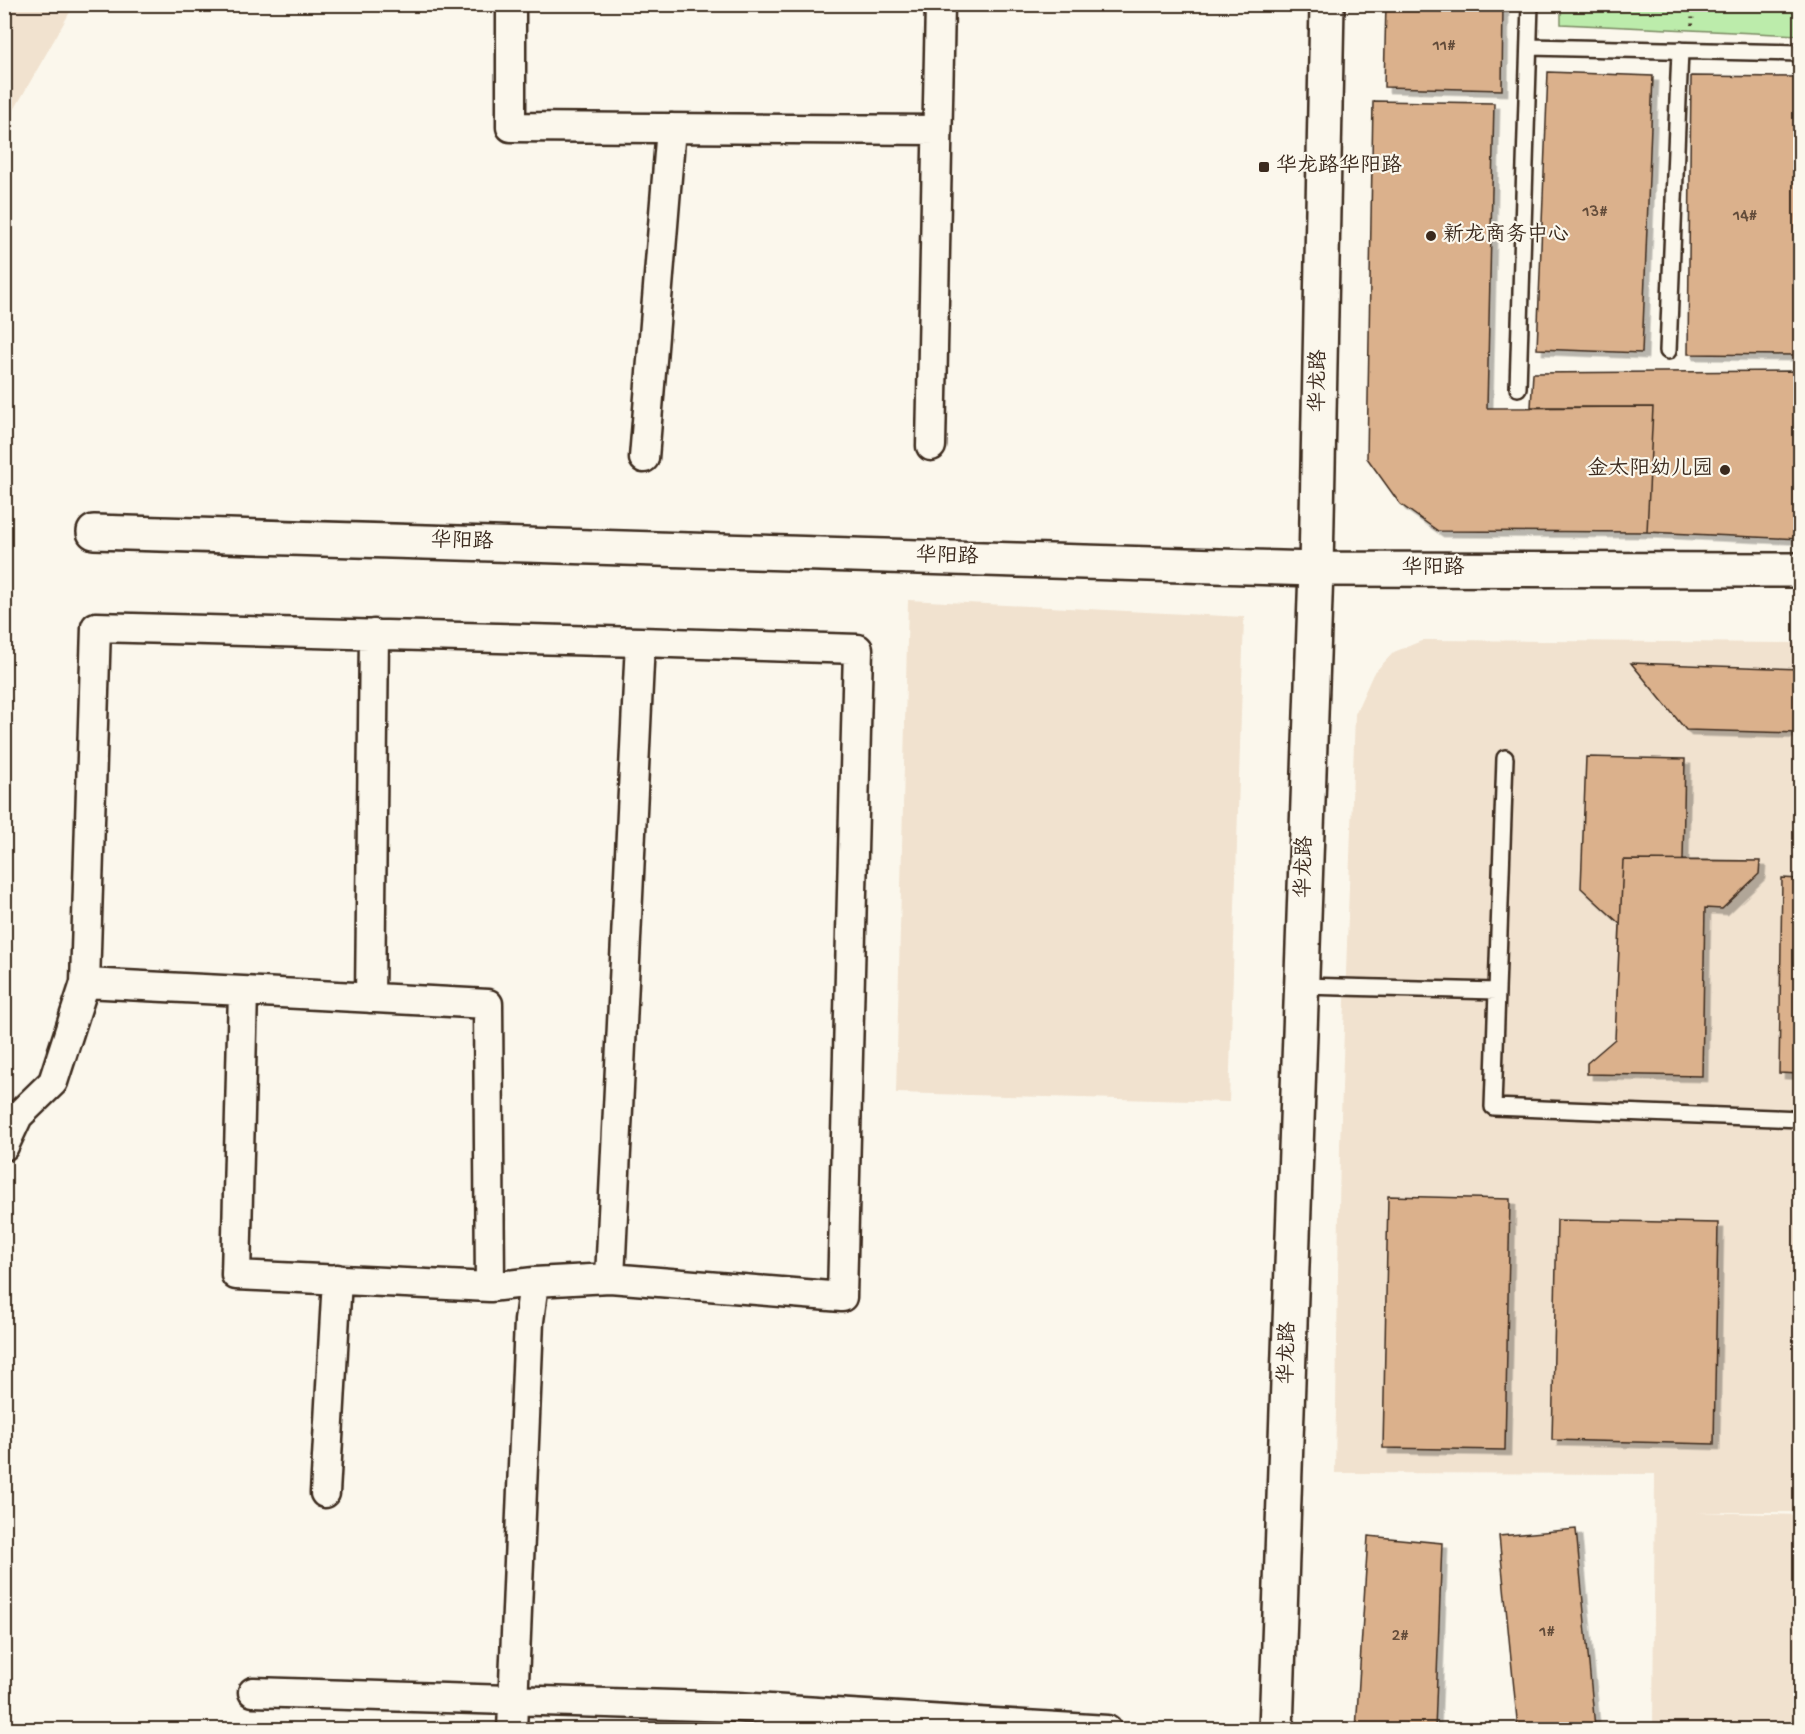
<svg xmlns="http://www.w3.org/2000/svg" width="1805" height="1734" font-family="'Gochi Hand','LXGW WenKai TC',sans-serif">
	<defs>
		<filter id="shadow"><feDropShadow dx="5.5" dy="5.5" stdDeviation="0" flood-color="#0004"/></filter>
	</defs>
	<rect width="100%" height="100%" fill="#fbf7ec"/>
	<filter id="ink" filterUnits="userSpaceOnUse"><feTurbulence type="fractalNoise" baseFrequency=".0167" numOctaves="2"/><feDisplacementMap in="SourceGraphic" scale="12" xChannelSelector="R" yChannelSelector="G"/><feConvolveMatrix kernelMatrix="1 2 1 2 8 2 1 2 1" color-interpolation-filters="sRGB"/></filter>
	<g filter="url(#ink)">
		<path fill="#f1e2cf" d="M5 4 74 5 5 126 4 5Z
			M908 600 1244 617 1229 1102 896 1093Z
			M1424 640 1800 643V1512H1697L1800 1515V1729H1653L1655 1474 1335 1473 1340 1145 1355 714 1373 674 1394 652Z"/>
		<path fill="#bcecab" stroke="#7c8b64" stroke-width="1.5" d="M1561 5H1800V35L1561 24Z"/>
		<path fill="#dbb18c" stroke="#3b2a1e" stroke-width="1.5" filter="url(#shadow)" d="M1386 4H1503L1502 90 1384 87Z
			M1548 72 1653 76 1642 353 1537 349Z
			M1691 76 1800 77V355L1688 354Z
			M1373 101 1494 103 1487 408 1653 407 1647 532 1438 531 1400 504 1367 458Z
			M1800 371V539L1647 532 1653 407H1531L1533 373Z
			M1631 663 1800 669V733L1686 730Z
			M1586 757 1685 759 1683 860 1760 861 1759 874 1722 909 1705 908 1702 1076 1587 1074V1063L1615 1039 1620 924 1581 888Z
			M1623 860 1760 861 1759 874 1722 909 1705 908 1702 1076 1587 1074V1063L1615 1039Z
			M1782 878 1800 879V1074L1779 1073Z
			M1388 1196 1510 1199 1505 1450 1383 1448Z
			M1557 1220 1718 1223 1714 1444 1552 1440Z
			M1576 1529 1595 1727 1518 1730 1499 1536Z
			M1368 1536 1442 1543 1435 1730H1356Z"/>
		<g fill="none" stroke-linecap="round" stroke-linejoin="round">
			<defs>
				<path id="service" d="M1529 47 1800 53
					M1668 351 1680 50
					M1518 388 1530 4
					M1505 758 1493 1107 1800 1119
					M1302 986 1497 991"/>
				<path id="minor" d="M511 4V127L937 130
					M931 446 940 4
					M644 458 671 128
					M85 983 243 991 236 1275 490 1287 534 1282
					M243 991 488 1004 490 1287
					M370 998 374 634
					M4 1146 18 1116 53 1082 85 983 96 627 640 642 610 1278
					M325 1493 337 1279
					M253 1692 737 1707 1107 1730
					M512 1730 529 1321 534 1282 610 1278 842 1297 858 649 640 642"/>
				<path id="tertiary" d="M94 532 1316 569 1800 570"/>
				<path id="secondary" d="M1276 1730 1316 569 1327 4"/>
			</defs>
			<use href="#service" stroke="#3b2a1e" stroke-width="20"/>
			<use href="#minor" stroke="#3b2a1e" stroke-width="33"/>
			<use href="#tertiary" stroke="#3b2a1e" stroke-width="38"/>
			<use href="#secondary" stroke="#3b2a1e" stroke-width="38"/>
			<path stroke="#3b2a1e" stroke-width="4" stroke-dasharray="1.5 4.5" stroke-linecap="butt" d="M1692 25 1693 4"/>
			<use href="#service" stroke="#fbf7ec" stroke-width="15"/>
			<use href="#minor" stroke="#fbf7ec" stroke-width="28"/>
			<use href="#tertiary" stroke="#fbf7ec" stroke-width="33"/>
			<use href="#secondary" stroke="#fbf7ec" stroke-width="33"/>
		</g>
	</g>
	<g fill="#3b2a1e" stroke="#fbf7ec" stroke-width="2">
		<rect x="1258" y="161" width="12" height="12" rx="3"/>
		<circle cx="1431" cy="236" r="6"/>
		<circle cx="1725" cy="470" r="6"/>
	</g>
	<g text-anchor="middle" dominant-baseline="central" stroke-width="4.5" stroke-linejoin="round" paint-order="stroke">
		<g font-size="18" fill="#634c3a">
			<text x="1444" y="46">11#</text>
			<text x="1595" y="212">13#</text>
			<text x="1745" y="216">14#</text>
			<text x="1547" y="1632">1#</text>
			<text x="1400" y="1636">2#</text>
		</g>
		<g font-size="21" fill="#3b2a1e" stroke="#fbf7ec" text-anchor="start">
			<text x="1276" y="167">华龙路华阳路</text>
			<text x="1443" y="236">新龙商务中心</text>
			<text x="1713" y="470" text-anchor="end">金太阳幼儿园</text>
		</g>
		<g font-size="21" fill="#3b2a1e" stroke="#fbf7ec">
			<text transform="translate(1320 381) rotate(-89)">华龙路</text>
			<text transform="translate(462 543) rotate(2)">华阳路</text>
			<text transform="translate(947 558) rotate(2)">华阳路</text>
			<text x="1433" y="569">华阳路</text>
			<text transform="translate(1306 867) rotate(-88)">华龙路</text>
			<text transform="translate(1289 1353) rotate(-88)">华龙路</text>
		</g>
	</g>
	<rect width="1805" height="1734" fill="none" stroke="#fbf7ec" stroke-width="24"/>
	<rect x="12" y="12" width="1781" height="1710" fill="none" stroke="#3b2a1e" stroke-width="2" filter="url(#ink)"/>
</svg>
